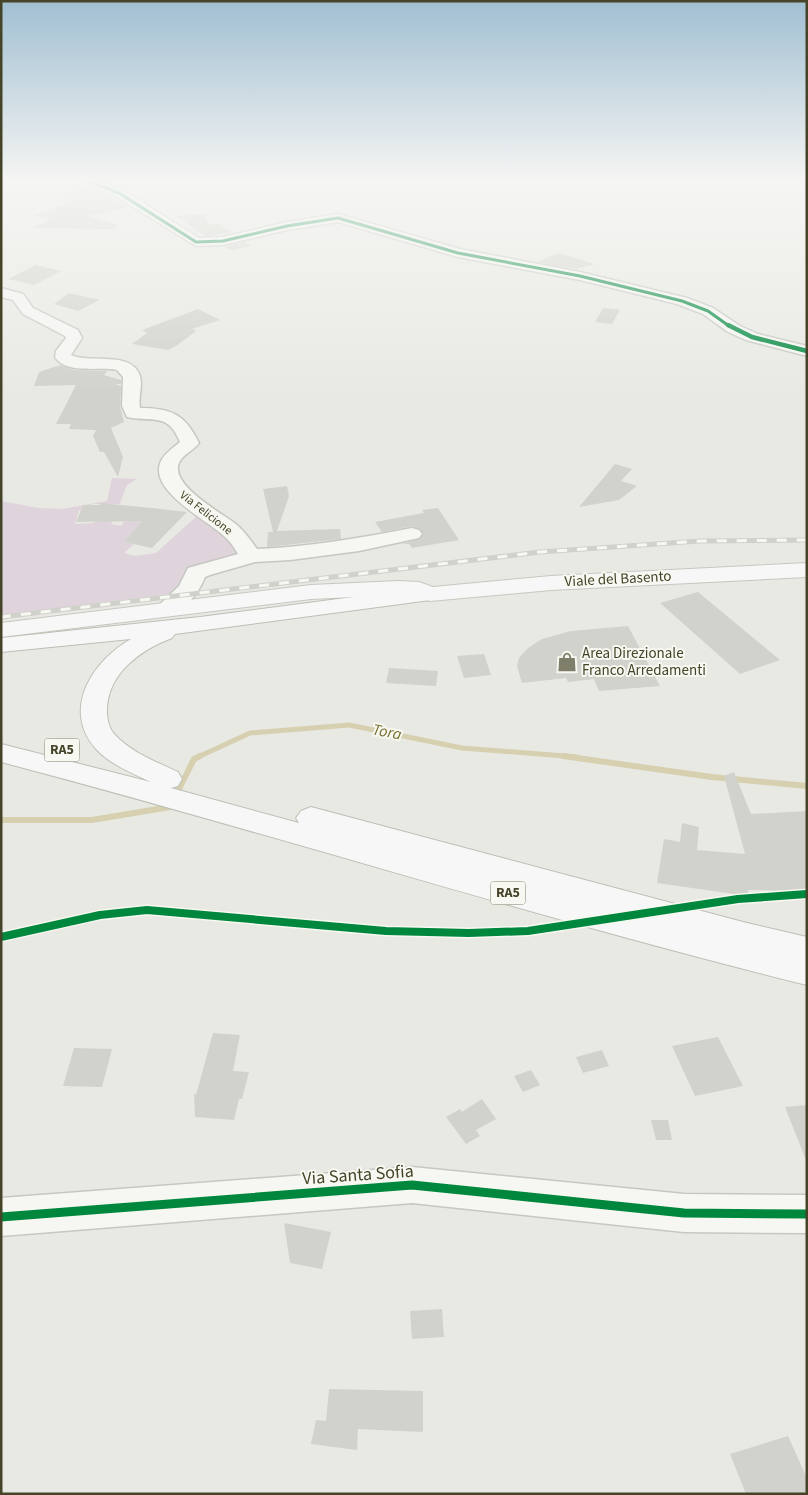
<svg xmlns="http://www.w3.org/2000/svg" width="808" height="1495" font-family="'Source Sans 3',sans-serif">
	<rect width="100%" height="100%" fill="#e9e9e4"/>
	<path fill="#dfd4db" d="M112 478 137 479 127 485 117 511 119 504H92L90 510H79L75 524 94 523V522L114 519 111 524 121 526 132 511H146L150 508H156L137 532H133L124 542 134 544 124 553 134 556 156 553 199 514 249 555 206 566 180 593 1 615V501L39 508 62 509 107 501Z"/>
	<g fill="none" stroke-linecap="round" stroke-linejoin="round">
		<path stroke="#d6d0b0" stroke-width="5" d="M198 757 250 733 349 725 462 748 577 757"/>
		<path stroke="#d6d0b0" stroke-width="6" d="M563 756 712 777 807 786
			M1 820H92L170 807 194 759 200 756"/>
	</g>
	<path fill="#d2d2cc" d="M92 187 128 207 88 216 116 224 115 229 32 228 52 219 32 216 72 201 57 195Z
		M205 214 209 225 218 223 232 233 205 236 177 216Z
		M245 242 251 246 232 250 224 247Z
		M559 253 595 264 576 269 537 262Z
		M36 265 61 271 34 285 8 279Z
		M69 293 100 300 78 311 54 304Z
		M603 308 620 310 612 324 595 322Z
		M198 309 220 320 192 329 196 331 176 346 168 350 132 344 147 333 142 330Z
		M60 365 75 370 107 371 104 375 121 380V384H115L121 386 120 406 124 422 111 428 123 457 118 477 104 452H100L93 436 96 430 69 429 71 424H56L76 385 34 386 39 372Z
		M615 464 632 469 621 481 637 486 619 500 579 507Z
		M287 486 289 496 277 531 340 529 341 539 267 547 268 532H273L263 489Z
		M100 503 152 508 187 512 152 548 124 542 142 521 76 522 83 505H100Z
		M438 508 459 540 412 548 409 544H402L420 539 424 534 420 529 412 526 382 532 375 522 424 513 422 510Z
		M698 592 780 660 740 674 660 603Z
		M628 626 660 686 599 691 594 679 568 682 566 678 522 683 517 666 519 658 528 648 542 639 571 631Z
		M484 654 491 675 464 678 457 656Z
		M389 668 438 671 436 686 386 683Z
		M734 772 751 814 807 811V891L748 890V896L657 883 664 839 680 842 682 823 699 827 697 850 745 854 724 776Z
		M213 1033 240 1035 233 1071 249 1072 242 1099H239L234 1120 195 1117 194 1094 196 1095Z
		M718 1037 743 1086 695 1096 672 1046Z
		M74 1048 112 1049 102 1087 63 1086Z
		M602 1050 609 1066 583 1073 576 1057Z
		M531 1070 540 1085 523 1092 514 1076Z
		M482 1099 496 1119 476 1130 480 1136 466 1144 446 1117 460 1109 462 1112Z
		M807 1105V1159L806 1160 785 1107Z
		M651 1120H668L672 1140H656Z
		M284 1223 331 1232 322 1269 290 1263Z
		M442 1309 444 1337 412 1339 410 1311Z
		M329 1389 423 1391V1432L358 1429 357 1450 311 1444 316 1420 326 1421Z
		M788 1436 807 1478V1494H746L730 1454Z"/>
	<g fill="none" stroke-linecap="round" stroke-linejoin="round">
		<defs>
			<path id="minor" d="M85 182H103L123 190 199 238 223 237 287 222 338 214 460 249 580 272 687 298 713 308 740 326 758 334 807 346V356L746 340 728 332 703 314 677 304 580 280 458 257 338 222 287 230 223 245 196 246 115 196Z
				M1 288 23 294 33 308 78 330 82 338 71 355C90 364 132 350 140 376 143 386 138 397 140 408 171 408 185 414 199 443 194 450 184 454 180 461 166 484 224 514 237 525 245 532 251 541 257 549 309 547 360 538 412 528L419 530 422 534 419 538 359 551 290 560 255 562 210 575 205 577C198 595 179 620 157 615L154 610 179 586 188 568 238 554C234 547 230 541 224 536 207 520 147 490 161 461 165 453 174 447 180 442 167 411 153 423 127 417L122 406 123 377 117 370C99 366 67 375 55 357L56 351 66 338 65 336 23 314 13 300 1 297Z
				M412 1167 684 1194 807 1195V1233L684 1232 412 1203 1 1236V1198Z"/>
			<path id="major" d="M807 563V577L551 590 430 601 415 596 398 595 311 599 1 637V623L311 585 398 581 419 582 433 587 551 576Z"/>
			<path id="highway" d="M430 587 438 589 442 594 438 599 175 634 172 638C140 650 107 674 107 711 107 719 109 729 115 735 132 753 157 762 178 772L182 779 178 786 171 788 299 823 296 818 301 811 311 807 743 922 807 937V985C536 918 271 833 1 762V744L151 782C132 773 111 765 96 749 61 710 92 661 131 639L1 652V638L200 617Z"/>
		</defs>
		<use href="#minor" stroke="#c7c7c2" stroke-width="3"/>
		<use href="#major" stroke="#c7c7c0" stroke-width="2"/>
		<use href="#highway" stroke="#bebeb6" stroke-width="2"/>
		<use href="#minor" fill="#f6f6f3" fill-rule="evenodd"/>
		<use href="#major" fill="#f7f7f7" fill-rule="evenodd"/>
		<use href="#highway" fill="#f7f7f7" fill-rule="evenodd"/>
		<defs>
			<path id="rail" d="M1 617 540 552 700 541 807 540"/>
		</defs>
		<use href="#rail" stroke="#d1d1cc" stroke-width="5"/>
		<use href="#rail" stroke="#f8f8f2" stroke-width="3" stroke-dasharray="10" stroke-linecap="butt"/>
		<defs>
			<path id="cycleway-far3" d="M91 182 119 193 196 242 223 241 287 226 338 218 458 253 580 276 682 301 708 311 729 326"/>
			<path id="cycleway-far2" d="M728 325 752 337 807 351"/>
			<path id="cycleway-far1" d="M1 937 100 915 147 910 386 931 469 933 528 931 738 899 807 894"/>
			<path id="cycleway" d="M1 1217 412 1185 684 1213 807 1214"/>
		</defs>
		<use href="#cycleway-far3" stroke="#f8f8f2" stroke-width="5"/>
		<use href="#cycleway-far2" stroke="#f8f8f2" stroke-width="6"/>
		<use href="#cycleway-far1" stroke="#f8f8f2" stroke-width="11"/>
		<use href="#cycleway" stroke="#f8f8f2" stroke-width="12"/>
		<use href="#cycleway-far3" stroke="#00873e" stroke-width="3"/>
		<use href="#cycleway-far2" stroke="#00873e" stroke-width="4.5"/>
		<use href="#cycleway-far1" stroke="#00873e" stroke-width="8"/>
		<use href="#cycleway" stroke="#00873e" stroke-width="9"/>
	</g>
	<linearGradient id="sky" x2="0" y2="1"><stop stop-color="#a1bfd2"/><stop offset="0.46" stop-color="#f5f5f3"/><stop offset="1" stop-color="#f5f5f3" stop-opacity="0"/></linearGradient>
	<rect width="808" height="392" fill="url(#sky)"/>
	<defs>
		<symbol id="shop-bare" viewBox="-9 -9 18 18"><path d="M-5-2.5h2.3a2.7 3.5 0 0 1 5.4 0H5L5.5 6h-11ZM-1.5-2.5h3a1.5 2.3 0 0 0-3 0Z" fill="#7e7e6a" stroke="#f8f8f2" stroke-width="2.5" paint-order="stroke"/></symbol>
	</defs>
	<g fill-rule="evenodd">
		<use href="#shop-bare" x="553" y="648" width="28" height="28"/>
	</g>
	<g text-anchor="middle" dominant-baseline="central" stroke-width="4" stroke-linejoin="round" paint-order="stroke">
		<g font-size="12" fill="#454428" stroke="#f8f8f2">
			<text transform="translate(206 513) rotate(38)">Via Felicione</text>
		</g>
		<g fill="#f8f8f2" stroke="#7b7a65" stroke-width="1">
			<rect x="44.5" y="738.5" width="35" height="23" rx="4"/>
			<rect x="490.5" y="881.5" width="35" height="23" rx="4"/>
		</g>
		<g font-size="14" font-weight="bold" fill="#454428">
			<text x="62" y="750">RA5</text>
			<text x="508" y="893">RA5</text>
		</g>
		<g font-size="15" fill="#454428" stroke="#f8f8f2">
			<text transform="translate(618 579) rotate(-3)">Viale del Basento</text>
		</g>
		<g font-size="15" fill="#454428" stroke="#f8f8f2" text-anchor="start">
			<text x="582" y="653">Area Direzionale<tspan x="582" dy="17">Franco Arredamenti</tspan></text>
		</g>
		<g font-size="16" font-style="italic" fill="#786f2d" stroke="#f8f8f2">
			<text transform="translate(387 732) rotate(11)">Tora</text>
		</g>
		<g font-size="18" fill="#454428" stroke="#f8f8f2">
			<text transform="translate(358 1175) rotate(-4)">Via Santa Sofia</text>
		</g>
	</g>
	<rect width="808" height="1495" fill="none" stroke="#454428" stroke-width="5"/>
</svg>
